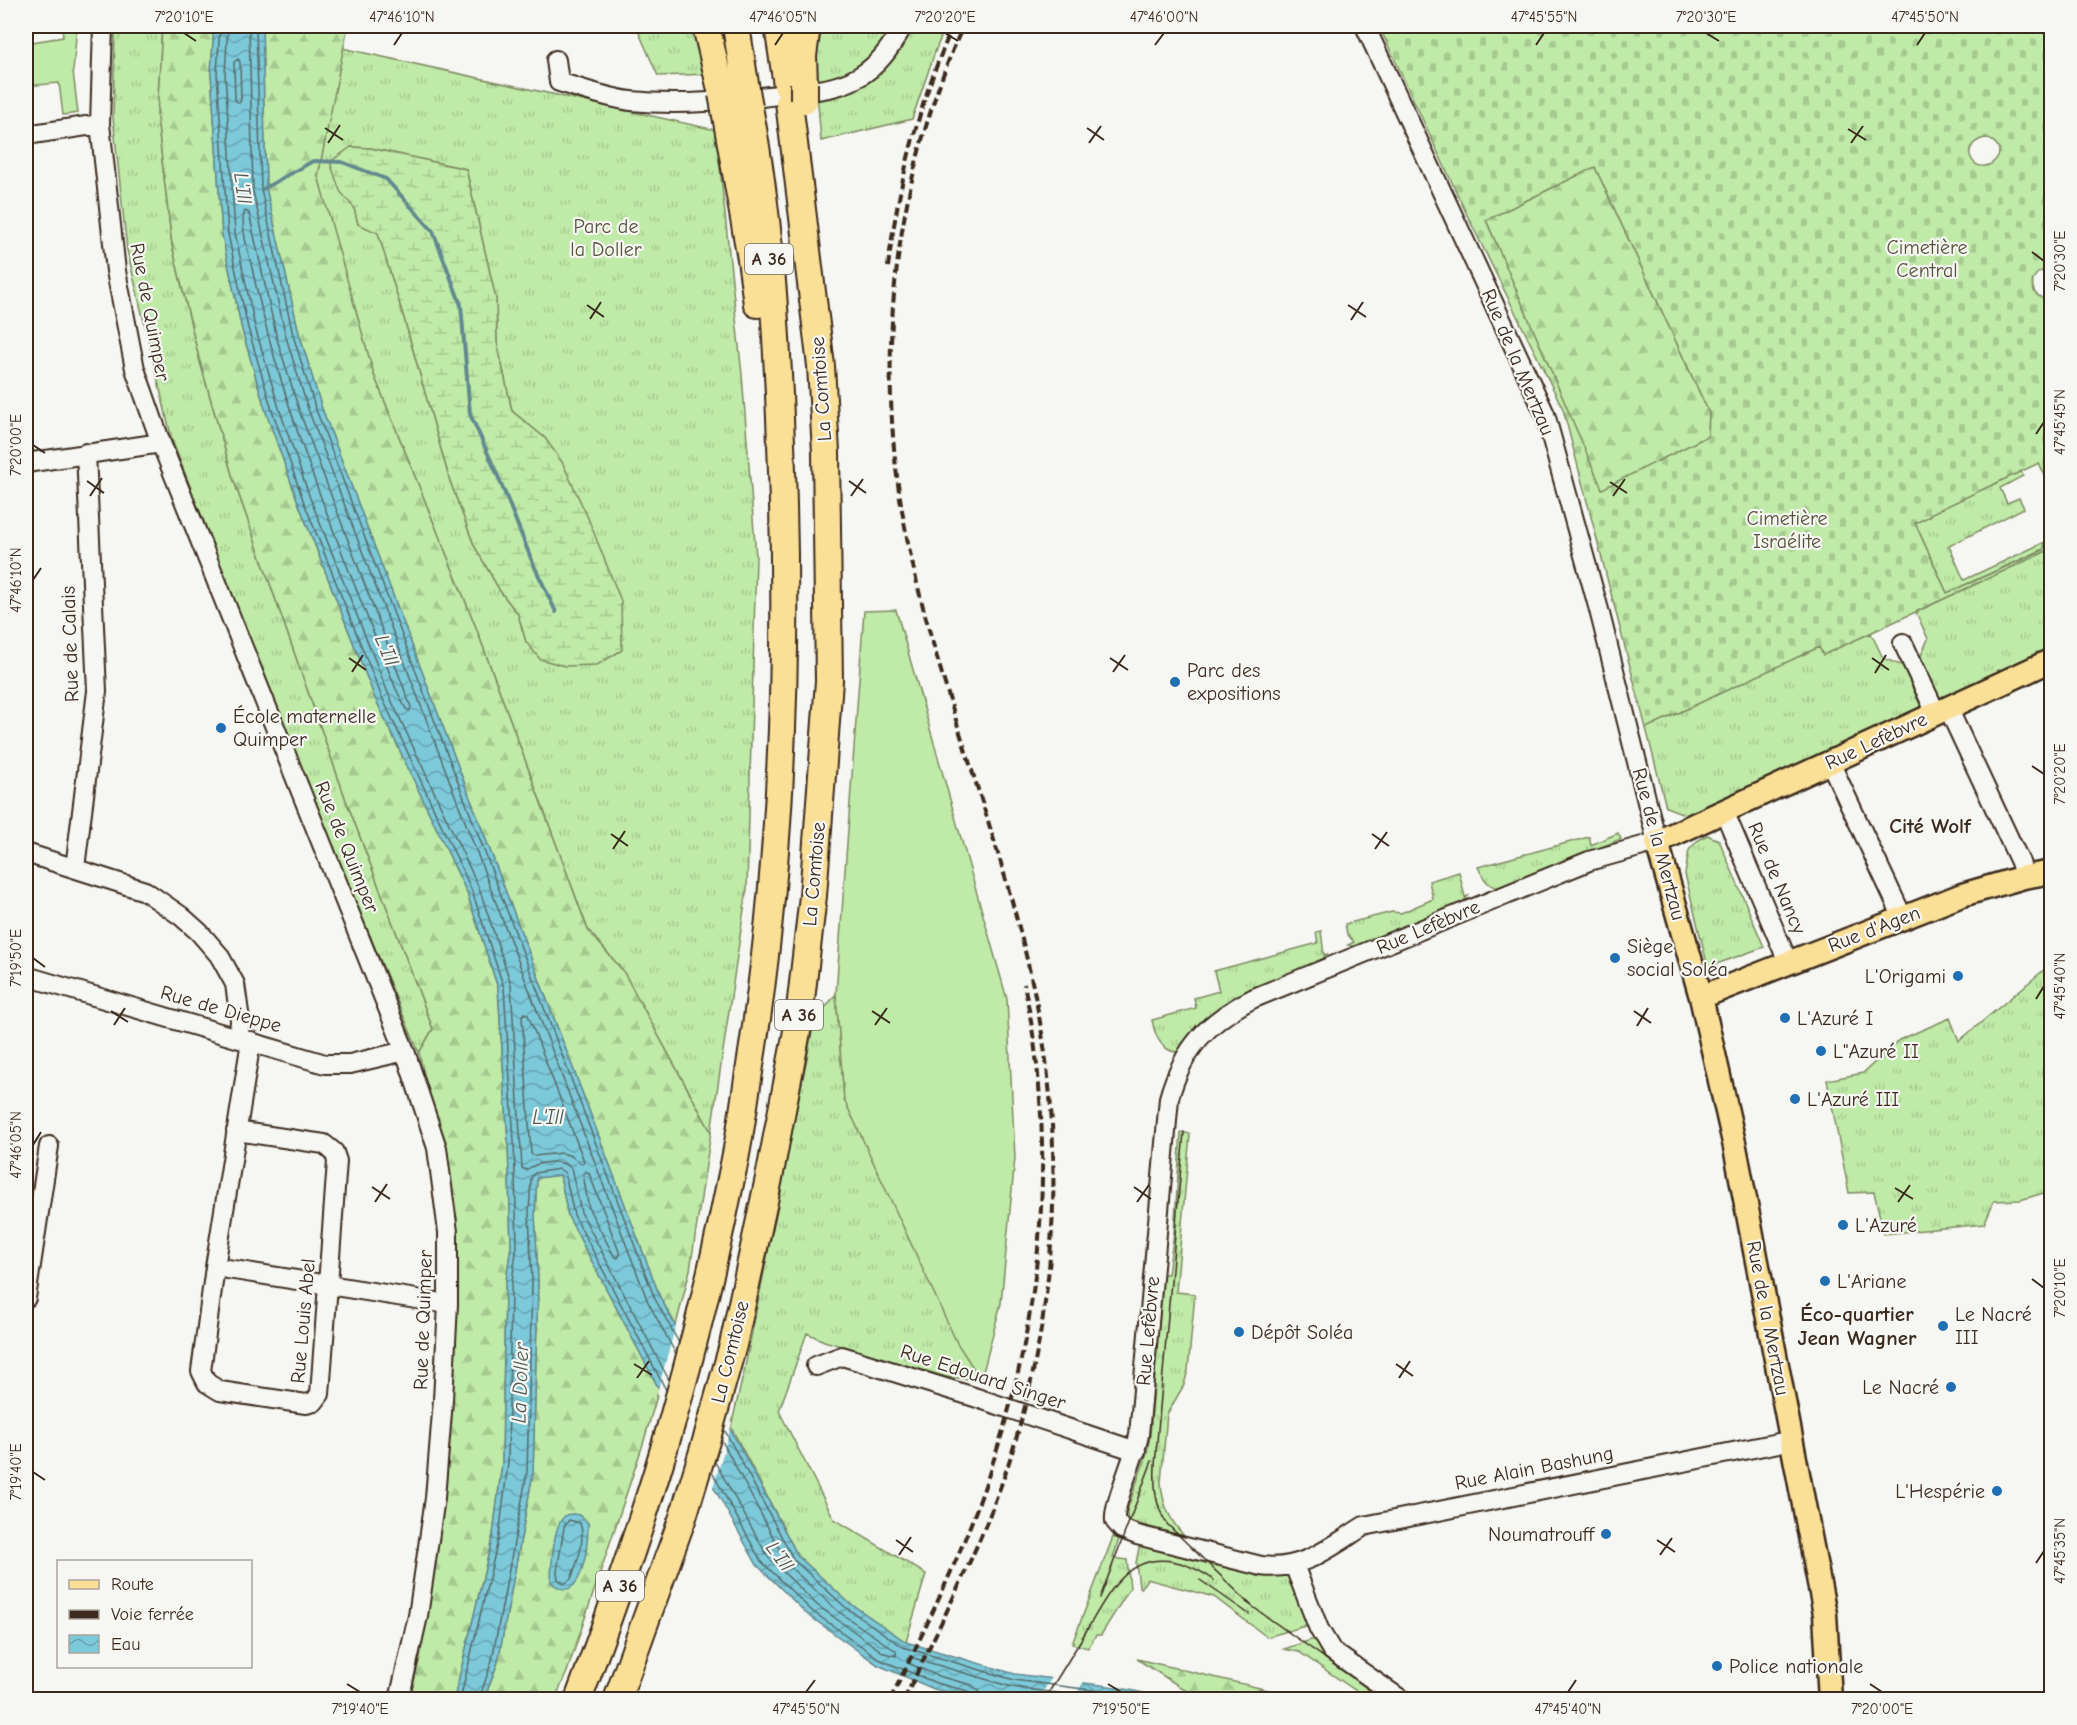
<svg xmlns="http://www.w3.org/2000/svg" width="2077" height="1725" font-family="'Comic Neue',sans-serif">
	<defs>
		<pattern id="grass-tufts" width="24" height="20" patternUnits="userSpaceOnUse" patternTransform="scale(1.5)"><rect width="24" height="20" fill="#bfeaa7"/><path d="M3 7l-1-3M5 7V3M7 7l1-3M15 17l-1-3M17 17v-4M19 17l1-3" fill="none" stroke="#a5c98f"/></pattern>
		<pattern id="forest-firs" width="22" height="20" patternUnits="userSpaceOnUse" patternTransform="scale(1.5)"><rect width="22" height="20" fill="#bfeaa7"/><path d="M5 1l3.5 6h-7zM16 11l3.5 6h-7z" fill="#a5c98f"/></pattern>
		<pattern id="wetland-marsh" width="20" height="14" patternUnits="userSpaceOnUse" patternTransform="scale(1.5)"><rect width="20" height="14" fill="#bfeaa7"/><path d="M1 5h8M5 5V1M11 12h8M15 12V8" fill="none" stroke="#a5c98f"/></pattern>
		<pattern id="cemetery-stones" width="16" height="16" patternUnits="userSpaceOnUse" patternTransform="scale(1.5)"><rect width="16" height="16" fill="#bfeaa7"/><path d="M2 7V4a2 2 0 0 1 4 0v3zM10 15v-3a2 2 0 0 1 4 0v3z" fill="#a5c98f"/></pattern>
		<pattern id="water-waves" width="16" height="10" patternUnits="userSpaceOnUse" patternTransform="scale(1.5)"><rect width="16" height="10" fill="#7cc9da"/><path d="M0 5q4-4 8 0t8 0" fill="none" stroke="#67a3b0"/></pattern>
	</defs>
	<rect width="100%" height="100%" fill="#f6f6f2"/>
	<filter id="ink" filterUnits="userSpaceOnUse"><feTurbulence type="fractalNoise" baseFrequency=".0167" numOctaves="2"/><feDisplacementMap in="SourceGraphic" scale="12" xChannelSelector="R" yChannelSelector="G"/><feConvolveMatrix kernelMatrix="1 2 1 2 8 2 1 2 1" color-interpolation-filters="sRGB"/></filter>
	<g filter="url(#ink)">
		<path fill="url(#grass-tufts)" stroke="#7d8a62" stroke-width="1.5" fill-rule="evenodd" d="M115 26H162L157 117 172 245 199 358 233 478 346 800 433 1029 419 1053 309 790 172 440 127 250 113 118Z
			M636 26H696L707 74 658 76Z
			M818 26H946L936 49 912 119 821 141 816 79Z
			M342 48 716 130 742 375 756 557 747 889 711 1132 623 971 588 930 475 625 374 375 332 230 318 176ZM351 147 370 148 466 169 496 299 497 342 512 411 545 438 526 642 518 614 500 591 474 545 450 481 404 318 378 232 358 224 354 208Z
			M2021 471 2023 476 2000 488 2007 503 2019 498 2024 508 1949 546 1964 580 2045 542 2044 549 1947 593 1915 523 1930 516 1929 514Z
			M2051 549V647L1938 700 1919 660 1928 639 1916 612Z
			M1871 633 1883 658 1903 666 1921 707 1689 816 1666 807 1646 728 1819 647 1823 654Z
			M1618 833 1621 839 1500 888C1488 887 1483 878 1478 867L1589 837 1591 845Z
			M1707 835 1719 840 1764 947 1708 967 1685 874 1689 850 1697 841Z
			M1459 872 1465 897 1468 896 1461 904 1356 947 1348 945 1354 942 1347 934 1345 924 1392 912 1401 913 1433 899 1429 881Z
			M1321 931 1324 955 1327 954 1320 962 1180 1052C1162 1053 1155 1036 1152 1020L1196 1008 1194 998 1219 991 1214 971 1318 943 1316 932Z
			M2051 964V1191L2020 1200 1994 1201 1984 1224 1884 1234 1874 1192 1849 1193 1827 1080 1863 1073 1899 1040 1950 1018 1959 1041Z
			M836 994 844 1099 981 1380 946 1377 824 1341 807 1333 779 1411 834 1519 926 1574 906 1642 848 1602 798 1556 731 1427 745 1367 814 1022Z
			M1181 1132 1190 1134 1176 1292 1195 1294 1188 1370 1184 1385 1167 1414 1161 1482C1162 1504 1170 1520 1184 1536L1131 1522 1127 1517V1510L1147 1453 1150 1435 1163 1274H1168L1174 1232Z
			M1113 1537 1119 1539 1113 1558 1127 1560 1130 1588 1101 1635H1096L1088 1648 1072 1644Z
			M1140 1543 1287 1574 1293 1580 1307 1623 1305 1626 1267 1637 1214 1597 1147 1579 1141 1588 1139 1586 1136 1563Z
			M1311 1640H1317L1392 1699H1368L1299 1652 1284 1649Z"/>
		<path fill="url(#forest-firs)" stroke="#7d8a62" stroke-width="1.5" d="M162 26H214L211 73 222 235 242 330 266 412 298 502 375 698 467 893 498 988 508 1141 511 1246 505 1288 502 1463 493 1535 454 1699H409L420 1658 440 1503 457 1218 419 1053 433 1029 346 800 233 478 199 358 172 245 157 117Z
			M262 26H348L318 176 374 375 475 625 588 930 623 971 711 1132 690 1270 676 1325 660 1297 321 406 299 333 266 188Z
			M1595 167 1709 413 1708 436 1602 490 1486 220Z
			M560 1175 568 1216 659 1389 643 1444 567 1672 555 1699 484 1700 498 1662 533 1473 538 1282 535 1213 537 1178Z
			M1137 1659 1307 1699H1223L1185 1690Z"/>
		<path fill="url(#wetland-marsh)" stroke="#7d8a62" stroke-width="1.5" d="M351 147 370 148 466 169 496 299 497 342 512 411 545 438 562 462 588 518 621 601 622 650 597 665 564 666 540 659 526 642 518 614 500 591 474 545 450 481 404 318 378 233 358 224 354 208 340 191 330 162Z"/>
		<path fill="url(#cemetery-stones)" stroke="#7d8a62" stroke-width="1.5" fill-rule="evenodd" d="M1379 26H1911C1919 35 1928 34 1936 26H2051V271C2026 266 2027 303 2051 298L2052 457 2050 458 2051 489 2039 463 1930 514V516L1915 523 1947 593 2044 550 2045 542 2051 531V549L1823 655 1819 647 1646 728 1563 409 1469 219ZM1986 138C2018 149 1982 181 1971 158 1966 147 1977 139 1986 138ZM1595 167 1709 413 1708 436 1602 489 1486 220Z"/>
		<path fill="#bfeaa7" stroke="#7d8a62" stroke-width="1.5" d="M62 26H77L73 71 78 113 63 115 59 83 26 86V43L63 37Z
			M896 610 1007 999 1015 1158 1001 1303 981 1380 957 1343 844 1099 836 994 864 611Z"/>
		<path fill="url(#water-waves)" stroke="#62898f" stroke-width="1.5" d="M214 26H262L266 188 299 333 321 406 660 1297 798 1556 848 1602 906 1642 1015 1674 1116 1687 1171 1699H977L934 1689 878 1665 808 1615 757 1565 659 1389 568 1216 560 1175 537 1178 535 1213 538 1282 533 1473 498 1662 484 1699H454L493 1535 502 1463 505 1288 511 1246 508 1141 498 988 467 893 375 698 298 502 266 412 242 330 222 235 211 73Z
			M573 1514 579 1515 588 1523C588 1543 583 1611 551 1582 551 1569 553 1525 564 1517 566 1514 569 1514 573 1514Z"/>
		<path fill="#f6f6f2" d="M677 1321 732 1423 712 1491 657 1393Z
			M1053 1676 1085 1680 1073 1699H1038Z"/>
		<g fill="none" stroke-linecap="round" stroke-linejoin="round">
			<path stroke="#556a69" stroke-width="1.5" d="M220 26 217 73 228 234 248 328 272 410 303 500 381 695 472 891 504 988 514 1141 517 1245 511 1289 508 1463 499 1536 460 1700
				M228 26 225 73 235 233 255 327 279 408 310 498 388 693 479 888 511 984 522 1168 526 1170C537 1162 560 1158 571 1168L581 1212 669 1380
				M249 26 253 191 286 337 308 409 648 1302 676 1354
				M256 26 261 189 293 335 315 407 655 1299 679 1343
				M238 59 240 62 241 100 239 103 235 100 234 62Z
				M245 211 249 213 277 339 300 413 411 707 409 711 406 709 396 689C341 551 283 414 252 268 249 254 239 223 245 211Z
				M524 1013 528 1015 584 1161 582 1164 571 1156 562 1153 534 1156 531 1154 522 1016Z
				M585 1171 589 1173 620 1254 618 1258 614 1256 589 1209 583 1174Z
				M724 1429 794 1560 844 1606 903 1647 1014 1680 1115 1693 1145 1700
				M715 1462 768 1557 817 1605 884 1653 896 1656V1651L839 1612 788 1565 721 1439
				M712 1472 761 1561 812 1611 881 1660 936 1683 968 1691 972 1695 973 1700
				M569 1520 580 1523C586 1540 577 1563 571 1579L564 1584 558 1579 557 1572 564 1527Z
				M479 1700 492 1660 527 1473 532 1282 529 1213 531 1178 535 1173 559 1169 565 1173 574 1215 666 1390
				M980 1700 979 1691 972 1685 938 1676 908 1663 907 1659 910 1657 1012 1687 1110 1700"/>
			<path stroke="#62898f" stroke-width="4" d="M263 189 313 161 342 162 386 179 433 231 461 305 470 414 498 476 532 561 556 612"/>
			<defs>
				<path id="minor" d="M103 26 100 124 116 271 135 369 161 443 405 1051 437 1148 448 1232V1304L443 1400 435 1498 418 1616 399 1700
					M1365 26 1545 414 1599 610 1657 842 1589 861 1254 998C1208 1021 1183 1048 1169 1098L1139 1435C1135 1458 1113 1503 1115 1521L1122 1529 1137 1535 1261 1566C1301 1572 1332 1546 1364 1526L1793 1440
					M556 60 559 82C582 89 607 98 631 101 680 106 729 101 778 95 807 91 841 91 866 72 883 60 893 43 903 26
					M26 135 100 124
					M26 463 161 443
					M1903 643 1936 713
					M1948 708 2020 862 2024 877
					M1830 762 1903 918
					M1724 811 1788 962
					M26 853 145 891 181 916 199 932 219 955 235 984 240 1020 239 1037
					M75 868 97 691 86 453
					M26 976 325 1064H350L405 1051
					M251 1041 215 1267 448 1304
					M215 1267 201 1371 207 1383 220 1391 306 1404 314 1402 320 1394 337 1161 334 1152 324 1144 236 1131
					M26 1298 49 1146
					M816 1366 842 1356 971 1396 1136 1451
					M1294 1565 1319 1629 1332 1651 1402 1700"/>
				<path id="major" d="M1701 997 1962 895 2024 877 2052 872
					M1830 1700 1825 1614 1735 1147 1701 997 1657 842 2052 660"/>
				<path id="highway" d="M706 26 722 94
					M736 26 746 90
					M778 26 787 85
					M804 83 803 56 807 26
					M725 110 751 259 757 304
					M578 1700C607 1623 634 1547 658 1469 688 1371 713 1269 733 1169 740 1137 744 1104 749 1072 781 874 789 673 782 472 778 350 772 227 749 107
					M617 1700 683 1517 707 1438 733 1345 769 1178 798 1026 813 896 829 681 826 452 821 366 789 102"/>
			</defs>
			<use href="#minor" stroke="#3b2a1e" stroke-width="22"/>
			<use href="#major" stroke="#3b2a1e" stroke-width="27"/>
			<use href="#highway" stroke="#3b2a1e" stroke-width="30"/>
			<use href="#minor" stroke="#f6f6f2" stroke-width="18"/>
			<use href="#major" stroke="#fadf96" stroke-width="22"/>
			<use href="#highway" stroke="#fadf96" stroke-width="26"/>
			<path stroke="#3b2a1e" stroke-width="1.5" d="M1184 1132 1155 1465C1154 1488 1155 1505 1167 1524L1252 1606
				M1200 1580 1249 1614
				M1100 1598 1152 1461
				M1246 1602 1384 1700
				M1044 1700C1059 1676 1074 1652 1088 1628 1097 1613 1106 1595 1118 1582 1147 1549 1182 1558 1214 1580"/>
			<path stroke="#3b2a1e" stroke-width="4" stroke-dasharray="9 4.5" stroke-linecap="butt" d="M888 267C898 185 919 102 953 26
				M890 1700C927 1625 964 1550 990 1471 1043 1316 1058 1145 1024 984
				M904 1700C939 1626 977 1554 1004 1477 1044 1360 1060 1233 1051 1109 1040 957 984 816 941 671 921 604 904 537 896 468 879 318 902 163 963 26"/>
			<defs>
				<path id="highway-bridge" d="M804 83V100
					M746 90 749 107
					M722 94 725 110"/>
			</defs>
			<use href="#highway-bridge" stroke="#3b2a1e" stroke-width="30" stroke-linecap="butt"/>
			<use href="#highway-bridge" stroke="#fadf96" stroke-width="26"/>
		</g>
	</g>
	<path fill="none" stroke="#3b2a1e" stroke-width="2" d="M184 33 196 41M945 33 958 41M1706 33 1719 41M394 45 402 33M775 45 783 33M1155 45 1164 33M1536 45 1544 33M1917 45 1925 33M325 128 343 140M1087 128 1104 140M1848 129 1866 140M328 143 340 125M1089 143 1101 126M1851 143 1863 126M2032 252 2044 261M587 305 604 317M1348 305 1366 317M590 319 601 302M1351 320 1363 302M2036 434 2044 422M33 445 45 453M87 481 104 493M849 481 866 493M1610 482 1627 493M90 496 102 478M851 496 863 479M1613 496 1625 479M33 580 41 568M349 658 366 670M1110 658 1128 670M1872 658 1889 670M352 672 363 655M1113 672 1125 655M1875 673 1886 655M2032 766 2044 774M611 834 628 846M1372 834 1389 846M613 849 625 831M1375 849 1387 832M33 958 45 967M2036 999 2044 986M111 1011 128 1022M872 1011 890 1023M1634 1011 1651 1023M114 1025 125 1008M875 1025 887 1008M1637 1026 1648 1008M33 1145 41 1132M372 1187 390 1199M1134 1187 1151 1199M1895 1188 1913 1199M375 1202 387 1184M1137 1202 1149 1185M1898 1202 1910 1185M2032 1279 2044 1288M634 1364 652 1375M1396 1364 1413 1376M637 1378 649 1361M1399 1378 1410 1361M33 1472 45 1480M896 1540 913 1552M1657 1540 1675 1552M899 1555 911 1537M1660 1555 1672 1538M2036 1563 2044 1551M347 1684 360 1692M1108 1684 1121 1692M1870 1684 1882 1692M806 1692 815 1680M1568 1692 1576 1680"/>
	<g fill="#1f6fb2" stroke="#f6f6f2" stroke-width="2">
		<circle cx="1175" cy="682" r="6"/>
		<circle cx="221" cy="728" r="6"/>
		<circle cx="1615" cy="958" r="6"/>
		<circle cx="1958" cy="976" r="6"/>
		<circle cx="1785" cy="1018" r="6"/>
		<circle cx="1821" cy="1051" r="6"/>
		<circle cx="1795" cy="1099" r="6"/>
		<circle cx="1843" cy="1225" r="6"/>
		<circle cx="1825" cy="1281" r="6"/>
		<circle cx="1943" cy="1326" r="6"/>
		<circle cx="1239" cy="1332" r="6"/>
		<circle cx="1951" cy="1387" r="6"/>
		<circle cx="1997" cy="1491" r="6"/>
		<circle cx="1606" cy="1534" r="6"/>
		<circle cx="1717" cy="1666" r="6"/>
	</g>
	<g text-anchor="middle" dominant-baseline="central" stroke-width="4.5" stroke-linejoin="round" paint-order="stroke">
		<g fill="#f6f6f2" stroke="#73675e" stroke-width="1.5">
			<rect x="745" y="244" width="48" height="30" rx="4.5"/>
			<rect x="775" y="1000" width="48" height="30" rx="4.5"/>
			<rect x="596" y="1571" width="48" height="30" rx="4.5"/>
		</g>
		<g font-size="18" font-weight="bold" fill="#3b2a1e">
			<text x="769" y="259">A 36</text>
			<text x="799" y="1015">A 36</text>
			<text x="620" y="1586">A 36</text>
		</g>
		<g font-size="20" fill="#555039" stroke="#f6f6f2">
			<text x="606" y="226">Parc de<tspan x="606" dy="23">la Doller</tspan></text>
			<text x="1927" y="247">Cimetière<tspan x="1927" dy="23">Central</tspan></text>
			<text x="1787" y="518">Cimetière<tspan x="1787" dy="23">Israélite</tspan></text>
		</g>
		<g font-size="20" fill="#3b2a1e" stroke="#f6f6f2">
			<text transform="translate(150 312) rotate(79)">Rue de Quimper</text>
			<text transform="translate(1518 362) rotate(67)">Rue de la Mertzau</text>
			<text transform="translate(821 389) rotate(-94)">La Comtoise</text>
			<text transform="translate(70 644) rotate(-92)">Rue de Calais</text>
			<text transform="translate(1876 741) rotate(-25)">Rue Lefèbvre</text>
			<text transform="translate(1659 844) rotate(75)">Rue de la Mertzau</text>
			<text transform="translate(347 847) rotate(68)">Rue de Quimper</text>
			<text transform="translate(814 874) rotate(-85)">La Comtoise</text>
			<text transform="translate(1777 878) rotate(67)">Rue de Nancy</text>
			<text transform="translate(1428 927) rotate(-23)">Rue Lefèbvre</text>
			<text transform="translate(1874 929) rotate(-21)">Rue d'Agen</text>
			<text transform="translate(221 1009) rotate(16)">Rue de Dieppe</text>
			<text transform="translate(1768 1318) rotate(79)">Rue de la Mertzau</text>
			<text transform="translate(423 1320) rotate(-88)">Rue de Quimper</text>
			<text transform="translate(303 1321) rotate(-85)">Rue Louis Abel</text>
			<text transform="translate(1148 1331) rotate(-85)">Rue Lefèbvre</text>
			<text transform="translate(730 1352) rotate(-76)">La Comtoise</text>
			<text transform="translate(983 1377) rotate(18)">Rue Edouard Singer</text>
			<text transform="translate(1534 1468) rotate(-11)">Rue Alain Bashung</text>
		</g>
		<g font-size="20" fill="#3b2a1e" stroke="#f6f6f2" text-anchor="start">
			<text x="1187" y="670">Parc des<tspan x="1187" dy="23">expositions</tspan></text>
			<text x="233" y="716">École maternelle<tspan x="233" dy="23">Quimper</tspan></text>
			<text x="1627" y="946">Siège<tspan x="1627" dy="23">social Soléa</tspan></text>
			<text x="1946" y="976" text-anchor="end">L'Origami</text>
			<text x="1797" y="1018">L'Azuré I</text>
			<text x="1833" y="1051">L"Azuré II</text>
			<text x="1807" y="1099">L'Azuré III</text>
			<text x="1855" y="1225">L'Azuré</text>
			<text x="1837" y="1281">L'Ariane</text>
			<text x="1955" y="1314">Le Nacré<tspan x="1955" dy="23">III</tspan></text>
			<text x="1251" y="1332">Dépôt Soléa</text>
			<text x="1939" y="1387" text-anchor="end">Le Nacré</text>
			<text x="1985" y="1491" text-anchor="end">L'Hespérie</text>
			<text x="1594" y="1534" text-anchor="end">Noumatrouff</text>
			<text x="1729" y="1666">Police nationale</text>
		</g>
		<g font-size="21" font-style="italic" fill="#4e5a56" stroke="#f6f6f2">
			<text transform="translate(243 188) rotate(82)">L'Ill</text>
			<text transform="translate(387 650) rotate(68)">L'Ill</text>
			<text x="548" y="1117">L'Ill</text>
			<text transform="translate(520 1383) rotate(-88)">La Doller</text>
			<text transform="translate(780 1556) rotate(54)">L'Ill</text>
		</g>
		<g font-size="21" font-weight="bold" fill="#3b2a1e" stroke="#f6f6f2">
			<text x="1930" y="826">Cité Wolf</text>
			<text x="1857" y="1314">Éco-quartier<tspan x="1857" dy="24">Jean Wagner</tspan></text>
		</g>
	</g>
	<rect width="2077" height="1725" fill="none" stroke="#f6f6f2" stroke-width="66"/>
	<rect x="57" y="1560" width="195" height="108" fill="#f6f6f2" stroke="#aba49d" stroke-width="1.5"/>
	<rect x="69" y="1580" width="30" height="9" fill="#fadf96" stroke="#aba49d" stroke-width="1.5"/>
	<text x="111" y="1590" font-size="18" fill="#3b2a1e">Route</text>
	<rect x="69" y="1610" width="30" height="9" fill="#3b2a1e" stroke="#aba49d" stroke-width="1.5"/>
	<text x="111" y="1620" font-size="18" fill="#3b2a1e">Voie ferrée</text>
	<rect x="69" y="1635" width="30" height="18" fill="url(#water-waves)" stroke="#aba49d" stroke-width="1.5"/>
	<text x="111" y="1650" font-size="18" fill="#3b2a1e">Eau</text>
	<rect x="33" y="33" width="2011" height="1659" fill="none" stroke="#3b2a1e" stroke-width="2"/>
	<g font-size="15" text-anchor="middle" fill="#3b2a1e">
		<text x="184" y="22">7°20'10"E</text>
		<text x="402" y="22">47°46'10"N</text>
		<text x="783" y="22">47°46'05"N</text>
		<text x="945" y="22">7°20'20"E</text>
		<text x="1164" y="22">47°46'00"N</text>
		<text x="1544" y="22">47°45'55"N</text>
		<text x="1706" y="22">7°20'30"E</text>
		<text x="1925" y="22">47°45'50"N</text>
		<text transform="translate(2060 261) rotate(-90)" y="5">7°20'30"E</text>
		<text transform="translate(2060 422) rotate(-90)" y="5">47°45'45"N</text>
		<text transform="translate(16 445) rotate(-90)" y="5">7°20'00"E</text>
		<text transform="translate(16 580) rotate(-90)" y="5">47°46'10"N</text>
		<text transform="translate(2060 774) rotate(-90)" y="5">7°20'20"E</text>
		<text transform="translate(16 958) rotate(-90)" y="5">7°19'50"E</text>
		<text transform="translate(2060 986) rotate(-90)" y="5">47°45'40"N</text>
		<text transform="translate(16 1145) rotate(-90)" y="5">47°46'05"N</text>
		<text transform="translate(2060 1288) rotate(-90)" y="5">7°20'10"E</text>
		<text transform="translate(16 1472) rotate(-90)" y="5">7°19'40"E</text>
		<text transform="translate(2060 1551) rotate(-90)" y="5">47°45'35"N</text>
		<text x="360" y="1714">7°19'40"E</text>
		<text x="806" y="1714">47°45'50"N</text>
		<text x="1121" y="1714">7°19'50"E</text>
		<text x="1568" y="1714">47°45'40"N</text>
		<text x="1882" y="1714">7°20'00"E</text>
	</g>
</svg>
